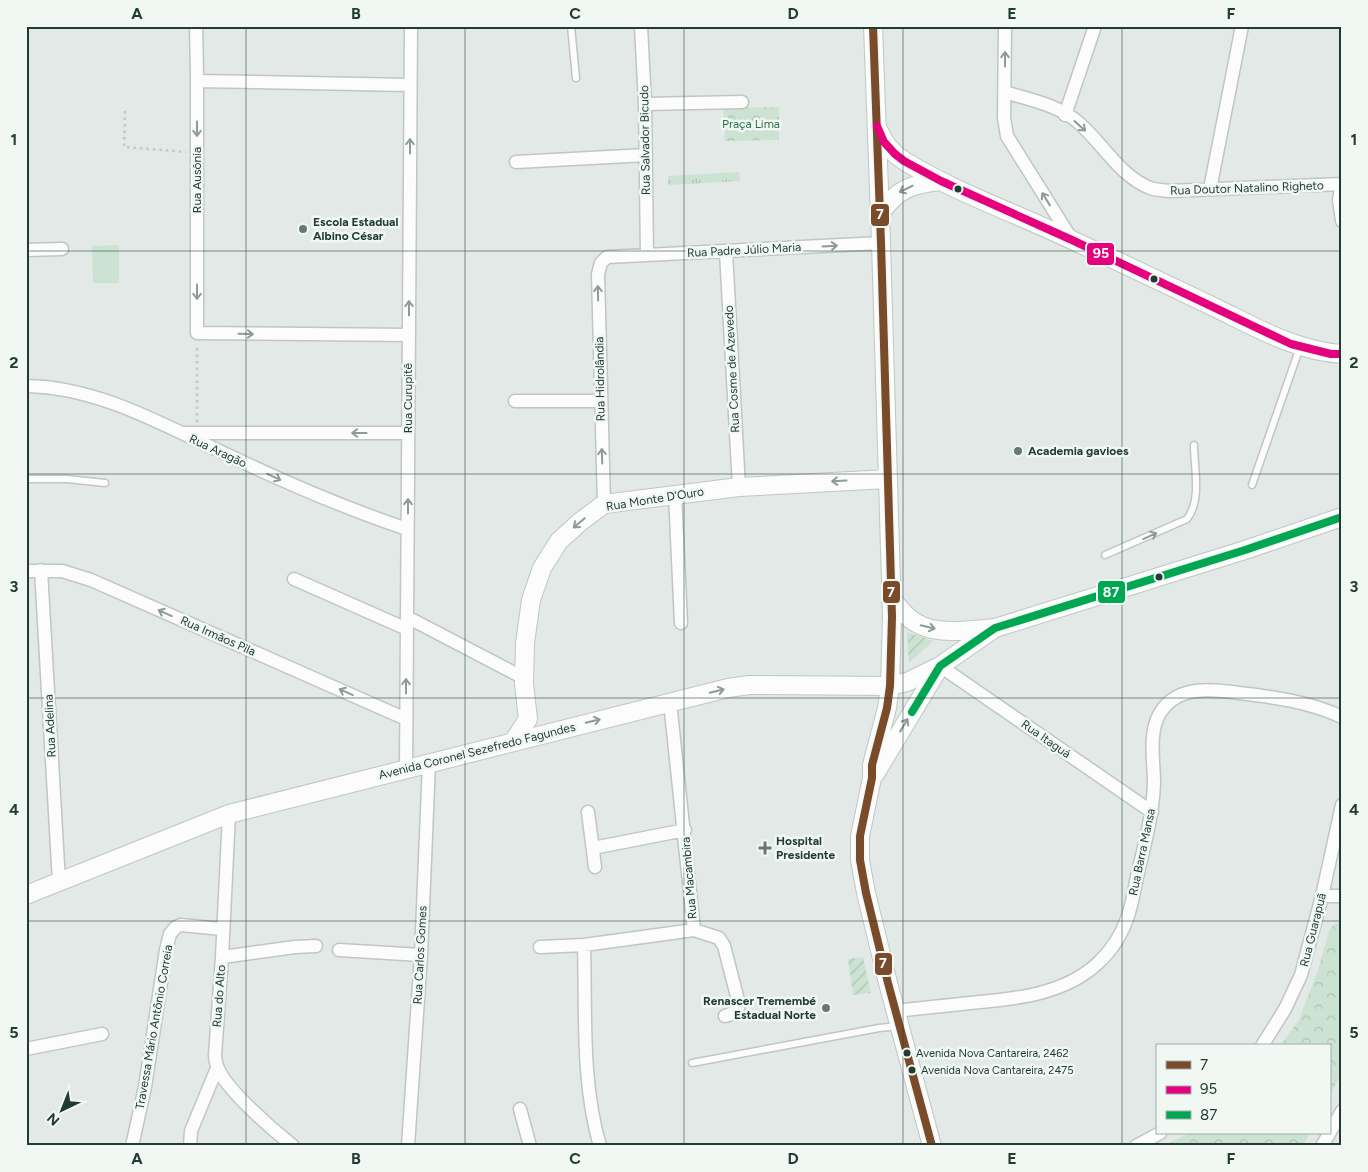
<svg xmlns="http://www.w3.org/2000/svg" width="1368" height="1172" font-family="Figtree,sans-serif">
	<defs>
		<pattern id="grass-tufts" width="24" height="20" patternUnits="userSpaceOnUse" patternTransform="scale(1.25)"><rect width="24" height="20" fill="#cce2d2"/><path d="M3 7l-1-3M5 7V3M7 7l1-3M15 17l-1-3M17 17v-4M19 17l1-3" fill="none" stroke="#afc3b5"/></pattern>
		<pattern id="forest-crowns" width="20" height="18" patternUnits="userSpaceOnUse" patternTransform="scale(1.25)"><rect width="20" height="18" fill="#cce2d2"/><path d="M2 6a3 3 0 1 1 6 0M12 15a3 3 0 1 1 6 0" fill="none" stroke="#afc3b5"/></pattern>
		<pattern id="garden-furrows" width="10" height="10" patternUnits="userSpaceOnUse" patternTransform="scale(1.25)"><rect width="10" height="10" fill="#cce2d2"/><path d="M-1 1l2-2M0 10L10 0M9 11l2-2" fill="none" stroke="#afc3b5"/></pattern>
	</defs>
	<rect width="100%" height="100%" fill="#e3e9e6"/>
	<path fill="url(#grass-tufts)" d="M739 172 740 181 668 185V176Z"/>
	<path fill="url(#forest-crowns)" d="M779 107V140L725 141 723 108Z
		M1342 921V1073L1329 1096V1046H1280L1299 1020 1318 970 1329 931 1334 924Z
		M1190 1133H1310L1303 1146H1163Z"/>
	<path fill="url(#garden-furrows)" d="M907 632 933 641 909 663Z
		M863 957 871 993 853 995 848 959Z"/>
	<path fill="#cce2d2" d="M119 245V283H93L92 246Z"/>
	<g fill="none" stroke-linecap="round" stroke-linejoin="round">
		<defs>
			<path id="lane" d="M571 26 576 78
				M26 479H67L105 483
				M1252 485 1300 347
				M1105 555 1187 519C1202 500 1194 468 1194 445
				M692 1063 879 1028 898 1026"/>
			<path id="street" d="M196 26 197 75V333L409 335
				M641 26 645 104 647 255
				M1005 26 1004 118 1007 136 1072 240
				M197 81 410 85
				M1005 92C1030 100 1059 105 1079 123 1103 144 1120 176 1150 188 1156 190 1163 190 1169 191L1342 184
				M645 104 742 102
				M1065 115 1095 26
				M516 162 646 155
				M1342 183 1339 200 1342 221
				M1210 189 1242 26
				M26 250 62 249
				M726 252 739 487
				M26 386C100 387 167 427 232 457 289 484 347 509 407 529
				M515 401H601
				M185 433H408
				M675 494 681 623
				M604 504 598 274 601 263 607 257 881 243
				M41 570 59 882
				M26 571H62L91 580 406 719
				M294 579 407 629
				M407 617 524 678
				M940 666 1152 812
				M406 770 411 26
				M588 812 595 867
				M229 814 222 957 215 1055C215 1058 216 1063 217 1066 224 1088 274 1131 293 1146
				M593 848 685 830
				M1322 896H1342
				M694 930 719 938 724 946 739 1004C738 1012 732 1014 725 1016
				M584 945C586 1011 581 1081 600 1146
				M540 947 584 945 694 930 670 702
				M339 950 421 955
				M222 957 295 947 316 946
				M895 1011C920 1008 945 1006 970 1003 1014 999 1064 995 1098 963 1111 951 1122 934 1128 916 1133 901 1135 884 1139 868 1146 840 1153 812 1154 783 1154 761 1148 733 1160 713 1177 685 1212 689 1239 693 1274 697 1310 702 1342 717
				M1262 1046 1285 1009 1301 975 1322 896 1342 805
				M26 1049 102 1034
				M520 1109 530 1146
				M132 1146 145 1087 166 950 170 934 176 927 181 925 222 929
				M190 1146 191 1131 217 1068
				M408 1146 421 955 429 763
				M1136 1146 1160 1133
				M1322 1146 1342 1111"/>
			<path id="secondary" d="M873 26 881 243 892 617 890 686 887 708 872 765V778L860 836V860L866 893 888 983 932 1146
				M879 131C884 144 893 154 906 162 959 194 1018 214 1074 241 1122 263 1170 286 1218 309 1257 328 1297 351 1342 354
				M880 214C897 189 911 184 941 181
				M891 598C896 604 901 611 907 616 929 638 967 630 995 628
				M513 742 528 719 524 684 525 643 531 600 542 568 559 541 580 522 604 504 739 487 888 479
				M875 774 940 666 995 628 1245 550 1342 517
				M26 895 229 814 728 688 749 685 890 686 907 682 940 666"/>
		</defs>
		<use href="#lane" stroke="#c0c6c3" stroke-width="9"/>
		<use href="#street" stroke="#c0c6c3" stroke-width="15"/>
		<use href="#secondary" stroke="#bfc7c3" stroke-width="20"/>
		<path stroke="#c0c9c5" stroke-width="2.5" stroke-dasharray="2.5 4" stroke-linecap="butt" d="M125 111 124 147 186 152
			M197 422V345"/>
		<use href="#lane" stroke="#fbfcfb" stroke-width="6"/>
		<use href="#street" stroke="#fbfcfb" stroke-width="12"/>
		<use href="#secondary" stroke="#fbfcfb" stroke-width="18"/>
		<defs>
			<path id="bus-1" d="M873 26 881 243 892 617 890 686 887 708 872 765V778L860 836V860L866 893 888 983 932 1146"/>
			<path id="bus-2" d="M877 126 884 142 895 154 904 161 941 181 1072 240 1291 344 1331 354H1342"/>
			<path id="bus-3" d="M912 712 940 666 995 628 1245 550 1342 517"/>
		</defs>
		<use href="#bus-1" stroke="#f1f8f4" stroke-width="11"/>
		<use href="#bus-2" stroke="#f1f8f4" stroke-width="11"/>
		<use href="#bus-3" stroke="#f1f8f4" stroke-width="11"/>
		<use href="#bus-1" stroke="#7a4b2a" stroke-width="8"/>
		<use href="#bus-2" stroke="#e5007d" stroke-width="8"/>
		<use href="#bus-3" stroke="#00a651" stroke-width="8"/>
	</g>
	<defs><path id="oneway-shaft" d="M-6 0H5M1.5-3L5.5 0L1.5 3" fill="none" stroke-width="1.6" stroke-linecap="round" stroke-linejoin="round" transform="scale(1.25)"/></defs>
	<g stroke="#8e9c97">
		<use href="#oneway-shaft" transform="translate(1005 59) rotate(-90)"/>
		<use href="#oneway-shaft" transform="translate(1080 126) rotate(42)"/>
		<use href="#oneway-shaft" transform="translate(197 129) rotate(90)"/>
		<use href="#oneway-shaft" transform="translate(410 146) rotate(-90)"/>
		<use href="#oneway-shaft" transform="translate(906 189) rotate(154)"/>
		<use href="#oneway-shaft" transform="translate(1046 199) rotate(-122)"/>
		<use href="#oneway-shaft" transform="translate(830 246) rotate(-3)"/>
		<use href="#oneway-shaft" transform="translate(197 292) rotate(90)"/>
		<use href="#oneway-shaft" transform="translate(598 293) rotate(-91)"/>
		<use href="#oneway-shaft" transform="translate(409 308) rotate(-90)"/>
		<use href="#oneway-shaft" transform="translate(246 334) rotate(1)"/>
		<use href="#oneway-shaft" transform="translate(359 433) rotate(180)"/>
		<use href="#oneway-shaft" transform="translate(602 456) rotate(-92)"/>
		<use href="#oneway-shaft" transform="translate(274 477) rotate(25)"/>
		<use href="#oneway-shaft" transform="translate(839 481) rotate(177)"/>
		<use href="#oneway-shaft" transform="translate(408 506) rotate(-90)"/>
		<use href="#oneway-shaft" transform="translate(579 523) rotate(140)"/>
		<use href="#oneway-shaft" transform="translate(1150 536) rotate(-24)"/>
		<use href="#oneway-shaft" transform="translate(165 613) rotate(-156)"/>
		<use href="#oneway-shaft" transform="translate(928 627) rotate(14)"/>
		<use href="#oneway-shaft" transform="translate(406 686) rotate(-90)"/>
		<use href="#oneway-shaft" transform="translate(717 691) rotate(-14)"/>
		<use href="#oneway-shaft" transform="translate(346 692) rotate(-156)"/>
		<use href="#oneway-shaft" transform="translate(593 721) rotate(-14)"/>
		<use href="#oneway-shaft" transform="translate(904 725) rotate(-59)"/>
	</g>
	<path fill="none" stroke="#223c33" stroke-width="1" stroke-opacity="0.55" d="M246 26V1146M465 26V1146M684 26V1146M903 26V1146M1122 26V1146M26 251H1342M26 474H1342M26 698H1342M26 921H1342"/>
	<g fill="#223c33" stroke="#f1f8f4" stroke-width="2">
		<circle cx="958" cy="189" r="4.5"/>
		<circle cx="1154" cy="279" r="4.5"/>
		<circle cx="1159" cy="577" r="4.5"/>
		<circle cx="907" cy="1053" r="4.5"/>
		<circle cx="912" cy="1070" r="4.5"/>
	</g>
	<g fill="#667972" stroke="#f1f8f4" stroke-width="2">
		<circle cx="303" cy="229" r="5"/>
		<circle cx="1018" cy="451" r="5"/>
		<path d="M762.5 840.5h5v5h5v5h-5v5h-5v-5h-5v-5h5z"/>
		<circle cx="826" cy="1008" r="5"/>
	</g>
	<g text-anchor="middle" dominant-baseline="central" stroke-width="5" stroke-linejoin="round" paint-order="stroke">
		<g font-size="11" fill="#223c33" stroke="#f1f8f4" text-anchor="start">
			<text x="916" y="1053">Avenida Nova Cantareira, 2462</text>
			<text x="921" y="1070">Avenida Nova Cantareira, 2475</text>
		</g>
		<g font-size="12" fill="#2c7243" stroke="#f1f8f4">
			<text x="751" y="124">Praça Lima</text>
		</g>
		<g font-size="12" fill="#223c33" stroke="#f1f8f4">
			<text transform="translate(645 140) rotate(-91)">Rua Salvador Bicudo</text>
			<text transform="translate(197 180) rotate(-90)">Rua Ausônia</text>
			<text transform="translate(1247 188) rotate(-2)">Rua Doutor Natalino Righeto</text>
			<text transform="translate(744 250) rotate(-3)">Rua Padre Júlio Maria</text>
			<text transform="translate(732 369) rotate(-93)">Rua Cosme de Azevedo</text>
			<text transform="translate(600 379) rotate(-91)">Rua Hidrolândia</text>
			<text transform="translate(408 398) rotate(-90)">Rua Curupitê</text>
			<text transform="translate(218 451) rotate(25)">Rua Aragão</text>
			<text transform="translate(655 499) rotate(-9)">Rua Monte D'Ouro</text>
			<text transform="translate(218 636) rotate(24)">Rua Irmãos Pìla</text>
			<text transform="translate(50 726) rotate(-93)">Rua Adelina</text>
			<text transform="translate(1046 739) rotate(35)">Rua Itaguá</text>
			<text transform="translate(477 751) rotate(-14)">Avenida Coronel Sezefredo Fagundes</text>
			<text transform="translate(1142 852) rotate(-78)">Rua Barra Mansa</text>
			<text transform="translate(689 878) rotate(-95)">Rua Macambira</text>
			<text transform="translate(1313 930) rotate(-76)">Rua Guarapuã</text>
			<text transform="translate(420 955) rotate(-87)">Rua Carlos Gomes</text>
			<text transform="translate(219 996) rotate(-86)">Rua do Alto</text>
			<text transform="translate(154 1027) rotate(-80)">Travessa Mário Antônio Correia</text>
		</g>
		<g font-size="12" font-weight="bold" fill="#223c33" stroke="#f1f8f4" text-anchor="start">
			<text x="313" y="222">Escola Estadual<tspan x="313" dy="14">Albino César</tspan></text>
			<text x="1028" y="451">Academia gavioes</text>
			<text x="776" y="841">Hospital<tspan x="776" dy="14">Presidente</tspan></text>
			<text x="816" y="1001" text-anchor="end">Renascer Tremembé<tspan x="816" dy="14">Estadual Norte</tspan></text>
		</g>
	</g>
	<g stroke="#f1f8f4" stroke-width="2">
		<rect x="870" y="203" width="20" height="24" rx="5" fill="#7a4b2a"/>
		<rect x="1086" y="242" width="29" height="24" rx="5" fill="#e5007d"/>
		<rect x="1097" y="580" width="29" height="24" rx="5" fill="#00a651"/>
		<rect x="882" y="580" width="19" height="24" rx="5" fill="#7a4b2a"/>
		<rect x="874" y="952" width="19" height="24" rx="5" fill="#7a4b2a"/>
	</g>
	<g font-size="14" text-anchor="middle" font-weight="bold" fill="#fff">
		<text x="880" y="219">7</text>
		<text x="1101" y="258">95</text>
		<text x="1111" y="597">87</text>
		<text x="891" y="597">7</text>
		<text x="883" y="968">7</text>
	</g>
	<rect width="1368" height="1172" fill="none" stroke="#f1f8f4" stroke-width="55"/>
	<rect x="1156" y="1044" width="175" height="90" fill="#f1f8f4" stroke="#9eada7"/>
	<rect x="1166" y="1061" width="25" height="8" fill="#7a4b2a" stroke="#9eada7"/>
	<text x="1200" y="1070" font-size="15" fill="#223c33">7</text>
	<rect x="1166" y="1086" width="25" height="8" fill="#e5007d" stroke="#9eada7"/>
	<text x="1200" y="1094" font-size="15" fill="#223c33">95</text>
	<rect x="1166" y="1111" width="25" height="8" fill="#00a651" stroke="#9eada7"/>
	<text x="1200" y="1120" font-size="15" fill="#223c33">87</text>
	<g transform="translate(62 1110) rotate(223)" stroke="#f1f8f4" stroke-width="4" paint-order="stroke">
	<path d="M0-4L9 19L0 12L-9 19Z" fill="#223c33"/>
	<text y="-8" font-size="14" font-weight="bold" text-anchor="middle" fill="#223c33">N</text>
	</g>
	<rect x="28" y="28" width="1312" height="1116" fill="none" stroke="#223c33" stroke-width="2"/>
	<g font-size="16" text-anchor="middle" font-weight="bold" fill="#223c33">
		<text x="137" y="19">A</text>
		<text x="356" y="19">B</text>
		<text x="575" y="19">C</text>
		<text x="793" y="19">D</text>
		<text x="1012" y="19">E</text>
		<text x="1231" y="19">F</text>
		<text x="14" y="145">1</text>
		<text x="1354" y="145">1</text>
		<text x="14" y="368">2</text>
		<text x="1354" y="368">2</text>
		<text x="14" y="592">3</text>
		<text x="1354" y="592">3</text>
		<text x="14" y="815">4</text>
		<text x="1354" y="815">4</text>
		<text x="14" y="1038">5</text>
		<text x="1354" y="1038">5</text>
		<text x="137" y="1164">A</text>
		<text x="356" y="1164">B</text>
		<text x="575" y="1164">C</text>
		<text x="793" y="1164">D</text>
		<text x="1012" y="1164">E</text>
		<text x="1231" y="1164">F</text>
	</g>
</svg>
